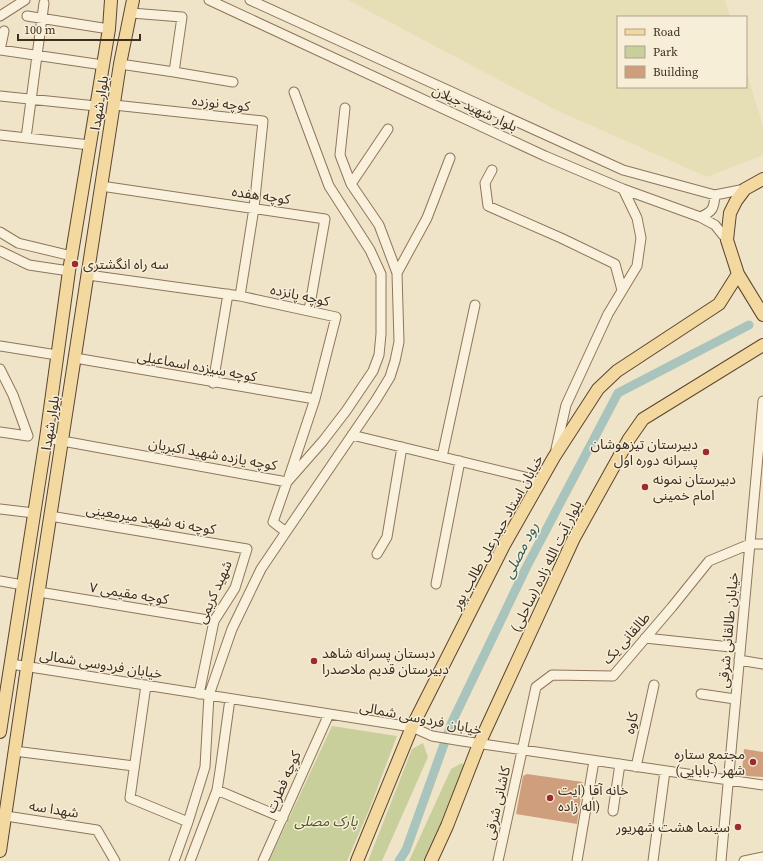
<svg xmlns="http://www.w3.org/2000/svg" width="763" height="861" font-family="'Source Serif 4','Noto Sans Arabic',serif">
	<rect width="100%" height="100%" fill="#f0e4c8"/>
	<path fill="#e6deb5" d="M348 0H725L730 17H618V87H746V70L763 126V155L707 177 556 110Z"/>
	<path fill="#c9cf9b" d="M332 726 397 736 369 810 347 861H269Z
		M423 743 428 757 382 861H368L412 749Z
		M462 763 467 768 426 861H409L451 769Z"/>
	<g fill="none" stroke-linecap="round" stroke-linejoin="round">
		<path stroke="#a9c4bc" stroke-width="9" d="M399 861 406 850 452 722 526 568 618 393 749 325"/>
	</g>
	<path fill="#cf9f7d" d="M744 749 763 752V777L747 776 742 772Z
		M527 774 583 782 577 824 516 814 523 776Z"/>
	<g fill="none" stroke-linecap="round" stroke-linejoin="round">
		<defs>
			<path id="minor" d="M209 0 545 156 623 189 700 217 715 225 727 240
				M250 0 623 170 715 195 745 189
				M0 16 25 0
				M27 16 109 29
				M0 50 103 65
				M0 50 4 31
				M120 64 174 72 182 17 131 13
				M174 72 233 82
				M0 96 96 106
				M114 105 263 121 254 208 240 296
				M0 135 90 145
				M26 138 44 3
				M492 170 485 183 488 206 561 238 615 264 622 290
				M351 184 388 129
				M101 186 325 219 309 310
				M700 217C713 212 714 208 715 195
				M0 232 18 243 72 256
				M0 251 29 265 69 271
				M397 273 427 218 450 158
				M88 275 240 296 336 317 315 399 289 477
				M0 346 57 355
				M75 358 315 399
				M0 369 13 395 28 436 0 432
				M213 383 228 294
				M352 435 541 481
				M46 438 287 482 273 522 286 532 261 569 232 629 209 695 205 767 188 822 174 861
				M556 449 566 405 608 314 637 266 641 238 637 218 623 189
				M442 457 475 305
				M287 482 323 441 346 411 373 371 379 355 381 334V274L370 250 329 186 294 92
				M0 509 34 513
				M50 516 247 549 235 588 214 621 199 694
				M286 532 376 400 390 377 395 361 399 342 397 273 379 225 351 184 340 155 345 108
				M377 554 387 537 402 447
				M0 581 23 585
				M436 584 460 461
				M39 592 214 621
				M645 638 740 648
				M739 660 763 664
				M11 664 412 727 432 736 462 741 763 785
				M146 685 130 798 188 822
				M701 694 735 699
				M14 751 134 766
				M636 767 654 685
				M217 790 283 818
				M613 811 620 764
				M6 816 97 830 115 861
				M190 861 217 790 220 771 230 699
				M263 861 329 714
				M498 861 536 687 552 675 613 676 672 607 709 561 750 544H763
				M577 861 594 761
				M653 861 665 771
				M721 861 763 401
				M744 861 763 857"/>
			<path id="major" d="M763 179 745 189 736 201 730 213 727 240 738 274 763 315
				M0 732 46 438 69 271 109 29 111 0
				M0 851 27 667 120 64 133 0
				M357 861 412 727 504 545 554 457 598 389 617 371 719 304 738 274
				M431 861 447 826 479 744 574 538 629 439 643 419 763 345"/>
		</defs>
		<use href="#minor" stroke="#8d765c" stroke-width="11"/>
		<use href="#major" stroke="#5b4430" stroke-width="14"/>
		<use href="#minor" stroke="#faf1dc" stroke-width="9"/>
		<use href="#major" stroke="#f3d9a0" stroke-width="12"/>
	</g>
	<g fill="#9e2a2b" stroke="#f7eed8" stroke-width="1.5">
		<circle cx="75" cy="264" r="4"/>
		<circle cx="706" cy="452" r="4"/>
		<circle cx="645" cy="487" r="4"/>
		<circle cx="314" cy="661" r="4"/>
		<circle cx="753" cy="762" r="4"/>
		<circle cx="550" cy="798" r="4"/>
		<circle cx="738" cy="827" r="4"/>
	</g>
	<g text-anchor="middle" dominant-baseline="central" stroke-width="3" stroke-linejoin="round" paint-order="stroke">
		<g font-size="14" fill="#3d2e20" stroke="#f7eed8">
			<text transform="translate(99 103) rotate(-81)">بلوار شهدا</text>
			<text transform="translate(221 103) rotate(6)">کوچه نوزده</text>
			<text transform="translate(475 108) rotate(25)">بلوار شهید جیلان</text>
			<text transform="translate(261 195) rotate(8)">کوچه هفده</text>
			<text transform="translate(300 295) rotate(12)">کوچه پانزده</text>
			<text transform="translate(197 366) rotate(10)">کوچه سیزده اسماعیلی</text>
			<text transform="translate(50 423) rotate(-81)">بلوار شهدا</text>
			<text transform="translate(213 454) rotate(10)">کوچه یازده شهید اکبریان</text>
			<text transform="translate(151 519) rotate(9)">کوچه نه شهید میرمعینی</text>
			<text transform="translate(497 532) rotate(-61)">خیابان استاد حیدرعلی طالب پور</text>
			<text transform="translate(546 566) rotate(-64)">بلوار آیت الله زاده (ساحلی)</text>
			<text transform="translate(214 592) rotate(-66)">شهید کریمی</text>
			<text transform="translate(129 593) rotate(9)">کوچه مقیمی ۷</text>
			<text transform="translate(728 630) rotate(-85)">خیابان طالقانی شرقی</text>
			<text transform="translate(626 638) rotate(-48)">طالقانی یک</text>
			<text transform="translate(101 664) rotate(9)">خیابان فردوسی شمالی</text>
			<text transform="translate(421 718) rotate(11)">خیابان فردوسی شمالی</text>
			<text transform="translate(631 723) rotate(-78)">کاوه</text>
			<text transform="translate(283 782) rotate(-66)">کوچه فطرت</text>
			<text transform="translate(497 803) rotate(-77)">کاشانی شرقی</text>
			<text transform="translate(54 809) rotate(9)">شهدا سه</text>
		</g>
		<g font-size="14" fill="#3d2e20" stroke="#f7eed8" text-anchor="start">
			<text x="83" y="264">سه راه انگشتری</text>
			<text x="698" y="444" text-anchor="end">دبیرستان تیزهوشان<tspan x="698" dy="16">پسرانه دوره اول</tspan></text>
			<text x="653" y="479">دبیرستان نمونه<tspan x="653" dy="16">امام خمینی</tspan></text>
			<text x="322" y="653">دبستان پسرانه شاهد<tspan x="322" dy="16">دبیرستان قدیم ملاصدرا</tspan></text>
			<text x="745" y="754" text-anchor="end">مجتمع ستاره<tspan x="745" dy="16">شهر ( بابایی)</tspan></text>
			<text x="558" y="790">خانه آقا (ایت<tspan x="558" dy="16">اله زاده)</tspan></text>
			<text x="730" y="827" text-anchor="end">سینما هشت شهریور</text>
		</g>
		<g font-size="14" font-style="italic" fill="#4d5a26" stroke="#f7eed8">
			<text x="326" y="821">پارک مصلی</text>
		</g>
		<g font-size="15" font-style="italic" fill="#2f5d5a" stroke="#f7eed8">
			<text transform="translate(520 550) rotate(-63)">رود مصلی</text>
		</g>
	</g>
	<rect x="617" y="16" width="130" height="72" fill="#f7eed8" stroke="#ada18e"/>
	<rect x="625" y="29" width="20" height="6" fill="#f3d9a0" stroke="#ada18e"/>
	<text x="653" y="36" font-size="12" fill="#3d2e20">Road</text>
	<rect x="625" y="46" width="20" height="12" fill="#c9cf9b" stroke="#ada18e"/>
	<text x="653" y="56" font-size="12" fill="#3d2e20">Park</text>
	<rect x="625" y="66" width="20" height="12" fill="#cf9f7d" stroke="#ada18e"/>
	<text x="653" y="76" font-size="12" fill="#3d2e20">Building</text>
	<path d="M18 34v6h122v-6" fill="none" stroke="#3d2e20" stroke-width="2"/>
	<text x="24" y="34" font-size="12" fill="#3d2e20" stroke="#f7eed8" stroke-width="3" paint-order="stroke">100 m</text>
</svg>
